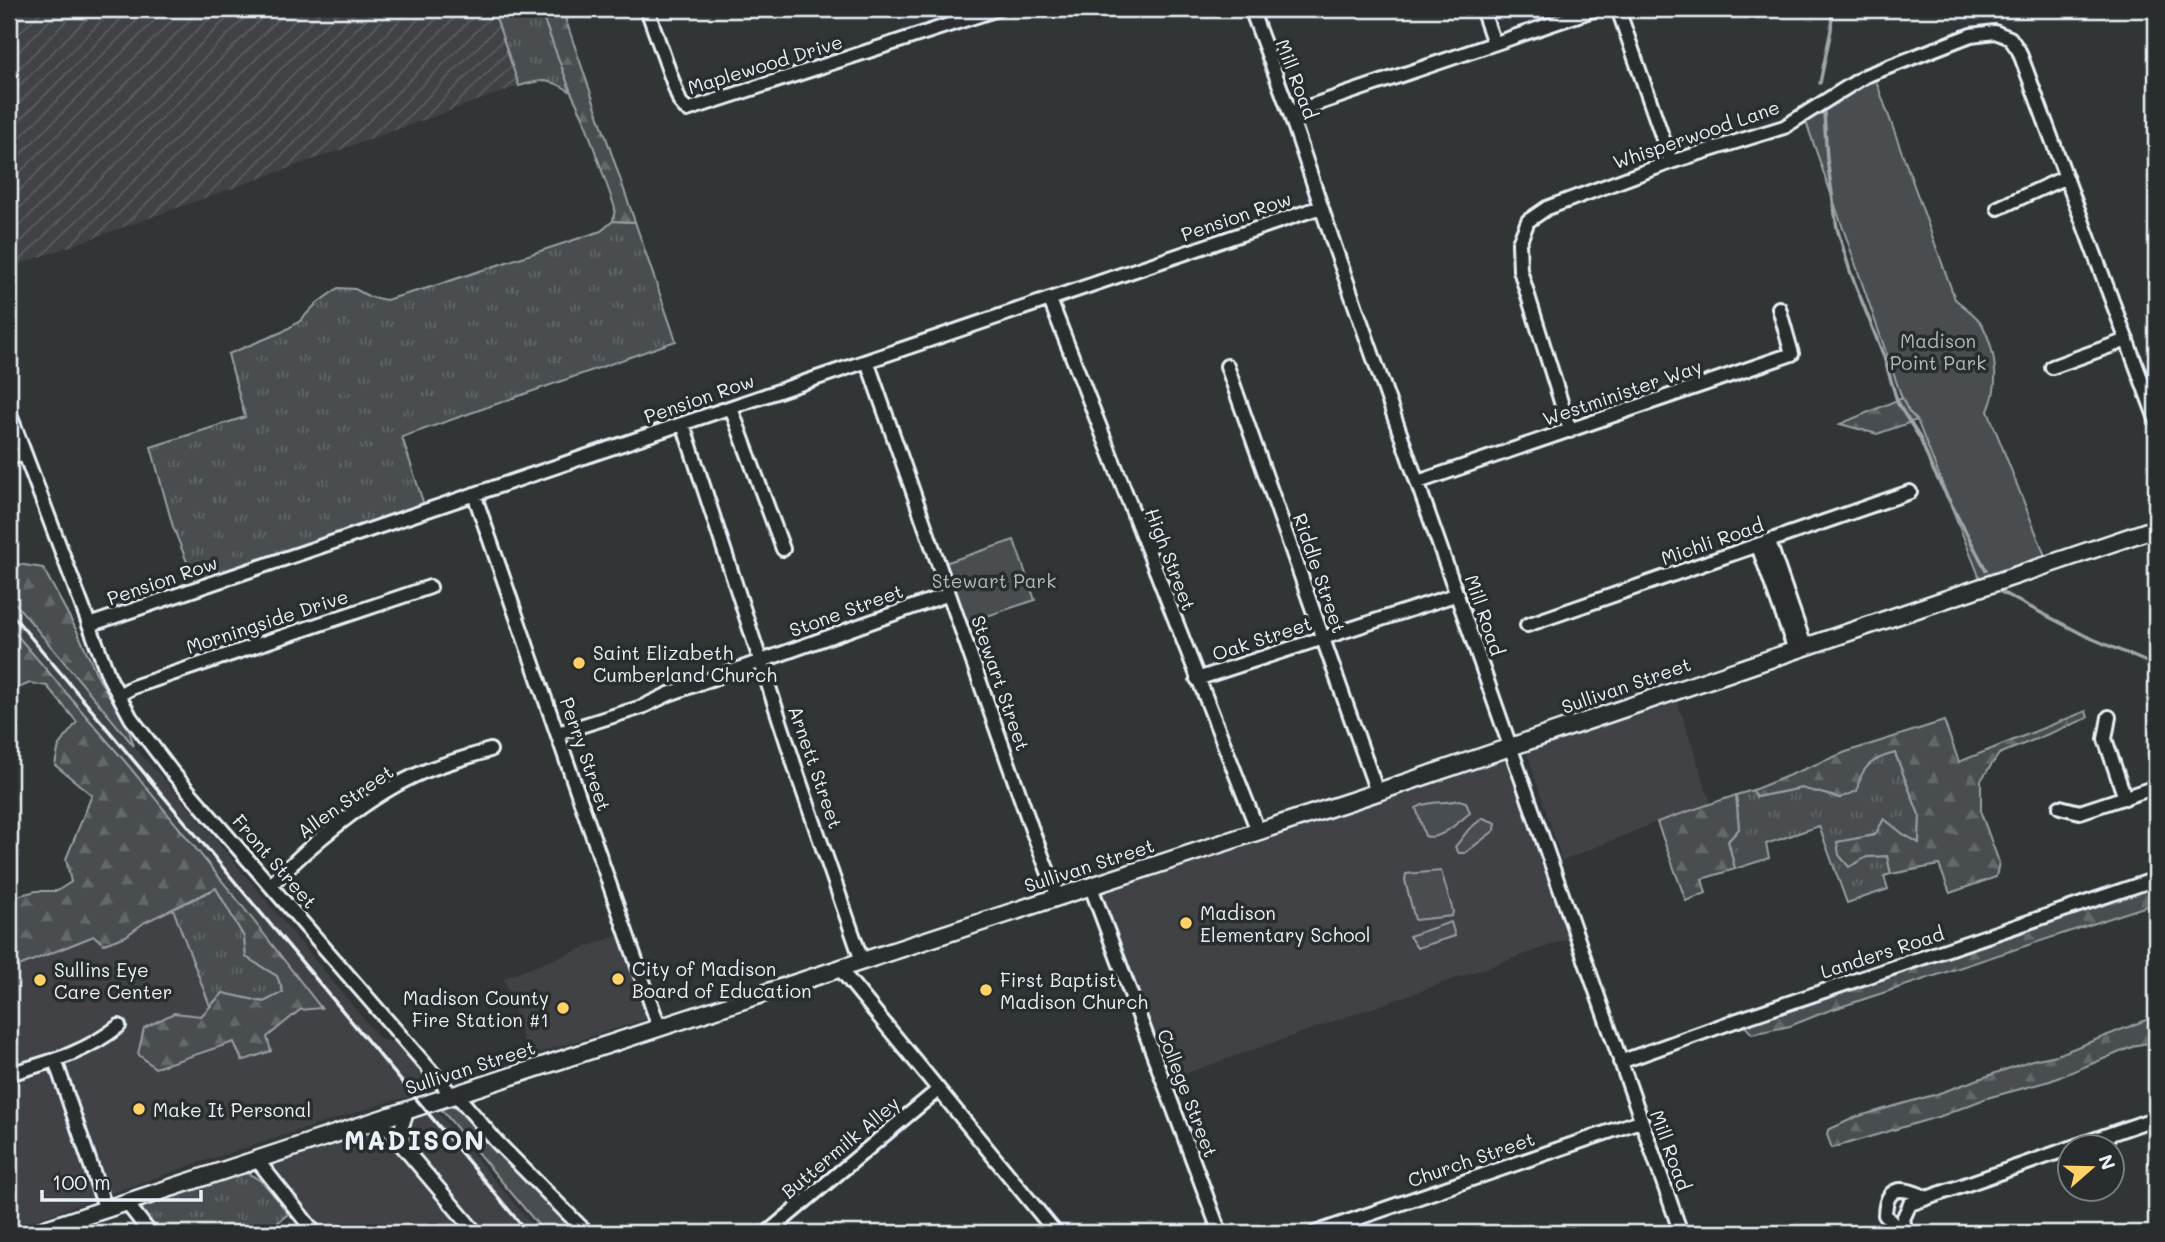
<svg xmlns="http://www.w3.org/2000/svg" width="2165" height="1242" font-family="Mali,sans-serif">
	<defs>
		<pattern id="industrial-furrows" width="10" height="10" patternUnits="userSpaceOnUse" patternTransform="scale(1.75)"><rect width="10" height="10" fill="#3f4244"/><path d="M-1 1l2-2M0 10L10 0M9 11l2-2" fill="none" stroke="#5b5e60"/></pattern>
		<pattern id="grass-tufts" width="24" height="20" patternUnits="userSpaceOnUse" patternTransform="scale(1.75)"><rect width="24" height="20" fill="#494d4f"/><path d="M3 7l-1-3M5 7V3M7 7l1-3M15 17l-1-3M17 17v-4M19 17l1-3" fill="none" stroke="#636769"/></pattern>
		<pattern id="forest-firs" width="22" height="20" patternUnits="userSpaceOnUse" patternTransform="scale(1.75)"><rect width="22" height="20" fill="#494d4f"/><path d="M5 1l3.5 6h-7zM16 11l3.5 6h-7z" fill="#636769"/></pattern>
	</defs>
	<rect width="100%" height="100%" fill="#323536"/>
	<filter id="ink" filterUnits="userSpaceOnUse"><feTurbulence type="fractalNoise" baseFrequency=".0143" numOctaves="2"/><feDisplacementMap in="SourceGraphic" scale="14" xChannelSelector="R" yChannelSelector="G"/><feConvolveMatrix kernelMatrix="1 2 1 2 8 2 1 2 1" color-interpolation-filters="sRGB"/></filter>
	<g filter="url(#ink)">
		<path fill="#3f4244" d="M9 596 111 721 194 813 381 1040 395 1042 422 1074 417 1091 409 1098 398 1099 186 1167 9 1229V1055L15 1053 9 1034V970L94 936 104 944 126 936 145 922 173 909 210 1006 201 1016 174 1014 234 1042 271 1051 266 1037 300 1010 320 1008 128 765 9 626Z
			M1676 696 1711 804 1657 822 1562 861 1527 753Z
			M1504 758 1568 939 1170 1079 1100 891 1352 811Z
			M634 929 660 1009 666 1013 528 1056 504 978Z
			M435 1109 539 1233H327L274 1170 276 1163Z"/>
		<path fill="url(#industrial-furrows)" d="M9 9H493L519 86 9 268Z"/>
		<path fill="url(#grass-tufts)" stroke="#989fa4" stroke-width="2" d="M493 9H540L571 92C550 78 543 79 519 86Z
			M613 221 635 222 676 341 402 437 424 505 195 582 173 527 151 447 245 417 228 354 282 332 300 321 316 304 338 288 355 289 370 297 386 300 431 287 601 231Z
			M1895 753 1920 817 1919 843 1903 834 1884 819 1875 835 1838 842 1867 857 1887 856 1891 874 1884 876 1888 889 1847 903 1819 826 1766 844 1769 858 1735 869 1728 841 1739 829 1736 795 1753 790 1757 797 1802 788 1840 798 1873 759Z
			M216 888 244 937 246 957 277 976 284 992 264 1002 223 993 210 1006 173 909Z
			M243 1173C263 1175 276 1199 288 1214L265 1233H159L141 1214 143 1207Z"/>
		<path fill="url(#forest-firs)" stroke="#989fa4" stroke-width="2" d="M540 9H562L635 222 613 221 615 208 583 117 571 92Z
			M1902 398 1909 412 1917 420 1877 434 1840 424Z
			M18 564 43 568 78 633 99 679 127 724 134 746 9 596V567Z
			M9 626 128 765 236 898 321 1008 300 1010 267 1037 271 1051 242 1061 234 1042 155 1068 138 1054 144 1028 174 1013 201 1016 223 993 264 1002 283 992 277 976 246 957 244 937 216 888 145 922 126 936 104 944 94 936 9 970V898L36 891H57L71 882 66 859 92 795 55 765 59 745 77 722 47 686 30 683 9 692Z
			M2086 711 2088 718 1999 754 1981 780V813L1999 862 1996 877 1950 893 1939 865 1891 874 1887 856 1867 857 1849 867 1839 855 1837 842 1875 835 1884 819 1903 834 1919 843 1920 817 1895 753C1872 759 1860 767 1857 791L1840 798 1801 788 1756 797 1753 790 1846 752 1944 721 1959 762Z
			M1736 795 1739 829 1728 841 1735 869 1702 879 1706 893 1686 901 1657 822Z
			M2156 883V903L1825 1012 1790 1026 1752 1034 1743 1024Z
			M2156 1016V1042L2137 1045 2050 1081 1987 1098 1944 1115 1832 1148 1827 1135 1828 1130 1856 1117 1937 1094 2032 1060 2057 1055Z"/>
		<path fill="#494d4f" stroke="#989fa4" stroke-width="2" d="M1875 78 1955 299C1964 307 1978 316 1983 326 1996 352 2000 384 1988 411L2045 556 1981 581 1917 420 1909 412 1902 398 1805 119Z
			M1014 540 1035 600 966 623 945 563Z
			M1459 800 1466 802 1470 813C1458 822 1440 841 1425 836L1416 808C1430 800 1444 804 1459 800Z
			M1483 818 1496 823 1495 830 1465 853H1459L1455 847 1469 829Z
			M1441 871 1453 911 1452 916 1415 920 1405 880 1406 874Z
			M1451 922 1455 936 1417 948 1409 936Z
			M453 1105 577 1233H545L440 1108Z"/>
		<g fill="none" stroke-linecap="round" stroke-linejoin="round">
			<path stroke="#9fa5aa" stroke-width="3.5" d="M1820 83 1831 30 1832 9
				M1824 113 1827 159 1837 228 1850 271 1884 357 1898 404 1920 438 1931 466 1986 570
				M2001 592 2086 636 2156 666"/>
			<defs>
				<path id="minor" d="M647 9 680 102 687 110 998 9
					M1251 9 1290 113 1335 248 1681 1233
					M1482 9 1494 43
					M1618 9 1671 162
					M1290 113 1596 9
					M1998 208 2066 177
					M1050 300 1258 831
					M867 361 1032 830 1058 897
					M1227 366 1377 792
					M2052 367 2127 340
					M731 408 783 549
					M9 412 109 677 131 718 172 772 451 1094 461 1100 496 1141 587 1233
					M683 424 799 779 862 961
					M1570 431 1520 270 1519 243 1528 221 1547 208 1671 162 1784 127 1865 76 1971 35 1995 32 2010 38 2019 51 2156 419
					M9 457 24 455
					M1418 482 1792 354 1779 308
					M474 494 659 1027
					M1769 542 1805 646
					M1758 546 1795 650
					M89 625 1321 207
					M1527 625 1910 492
					M1197 679 1458 594
					M119 695 133 687 430 587
					M2109 717 2105 739 2125 798
					M558 733 642 707 669 694 949 594
					M2060 807 2080 812 2156 787
					M271 885C309 845 372 793 423 772 445 763 468 757 490 750
					M1091 887 1220 1233
					M840 969 1056 1233
					M55 1060 106 1210
					M1620 1062 1732 1022 2156 879
					M9 1074C52 1061 83 1054 119 1026
					M373 1121 388 1129 476 1233
					M404 1145 401 1129 408 1109
					M257 1160 315 1233
					M126 1202 150 1233
					M1905 1230 1896 1227 1885 1215C1886 1185 1902 1186 1925 1197
					M767 1233 938 1090
					M1315 1233 1640 1121
					M1906 1233 1903 1219 1910 1204 2156 1118"/>
				<path id="major" d="M33 1233 1357 799 2156 528"/>
			</defs>
			<use href="#minor" stroke="#e8f1f8" stroke-width="18"/>
			<use href="#major" stroke="#e8f1f8" stroke-width="21"/>
			<use href="#minor" stroke="#2a2d2e" stroke-width="12"/>
			<use href="#major" stroke="#2a2d2e" stroke-width="16"/>
			<path stroke="#e8f1f8" stroke-width="3.5" d="M9 611 528 1233"/>
		</g>
	</g>
	<g fill="#ffd166" stroke="#2a2d2e" stroke-width="2.5">
		<circle cx="579" cy="663" r="7"/>
		<circle cx="1186" cy="923" r="7"/>
		<circle cx="618" cy="979" r="7"/>
		<circle cx="40" cy="980" r="7"/>
		<circle cx="986" cy="990" r="7"/>
		<circle cx="563" cy="1008" r="7"/>
		<circle cx="139" cy="1109" r="7"/>
	</g>
	<g text-anchor="middle" dominant-baseline="central" stroke-width="7" stroke-linejoin="round" paint-order="stroke">
		<g font-size="19" fill="#e8f1f8" stroke="#2a2d2e">
			<text transform="translate(765 64) rotate(-17)">Maplewood Drive</text>
			<text transform="translate(1297 79) rotate(69)">Mill Road</text>
			<text transform="translate(1696 134) rotate(-19)">Whisperwood Lane</text>
			<text transform="translate(1236 216) rotate(-19)">Pension Row</text>
			<text transform="translate(1622 392) rotate(-19)">Westminister Way</text>
			<text transform="translate(699 398) rotate(-19)">Pension Row</text>
			<text transform="translate(1712 541) rotate(-19)">Michli Road</text>
			<text transform="translate(1171 559) rotate(69)">High Street</text>
			<text transform="translate(1320 573) rotate(71)">Riddle Street</text>
			<text transform="translate(162 580) rotate(-19)">Pension Row</text>
			<text transform="translate(846 610) rotate(-20)">Stone Street</text>
			<text transform="translate(1485 615) rotate(71)">Mill Road</text>
			<text transform="translate(267 621) rotate(-18)">Morningside Drive</text>
			<text transform="translate(1262 638) rotate(-18)">Oak Street</text>
			<text transform="translate(1001 683) rotate(71)">Stewart Street</text>
			<text transform="translate(1626 685) rotate(-19)">Sullivan Street</text>
			<text transform="translate(586 754) rotate(71)">Perry Street</text>
			<text transform="translate(816 767) rotate(71)">Arnett Street</text>
			<text transform="translate(345 801) rotate(-35)">Allen Street</text>
			<text transform="translate(275 861) rotate(49)">Front Street</text>
			<text transform="translate(1089 865) rotate(-18)">Sullivan Street</text>
			<text transform="translate(1882 952) rotate(-18)">Landers Road</text>
			<text transform="translate(470 1067) rotate(-18)">Sullivan Street</text>
			<text transform="translate(1188 1093) rotate(69)">College Street</text>
			<text transform="translate(840 1147) rotate(-40)">Buttermilk Alley</text>
			<text transform="translate(1671 1150) rotate(70)">Mill Road</text>
			<text transform="translate(1471 1159) rotate(-19)">Church Street</text>
		</g>
		<g font-size="19" fill="#b0b8bd" stroke="#2a2d2e">
			<text x="1938" y="340">Madison<tspan x="1938" dy="22">Point Park</tspan></text>
			<text x="994" y="580">Stewart Park</text>
		</g>
		<g font-size="19" fill="#e8f1f8" stroke="#2a2d2e" text-anchor="start">
			<text x="593" y="652">Saint Elizabeth<tspan x="593" dy="22">Cumberland Church</tspan></text>
			<text x="1200" y="912">Madison<tspan x="1200" dy="22">Elementary School</tspan></text>
			<text x="632" y="968">City of Madison<tspan x="632" dy="22">Board of Education</tspan></text>
			<text x="54" y="969">Sullins Eye<tspan x="54" dy="22">Care Center</tspan></text>
			<text x="1000" y="979">First Baptist<tspan x="1000" dy="22">Madison Church</tspan></text>
			<text x="549" y="997" text-anchor="end">Madison County<tspan x="549" dy="22">Fire Station #1</tspan></text>
			<text x="153" y="1109">Make It Personal</text>
		</g>
		<g font-size="26" font-weight="bold" letter-spacing="2" fill="#e8f1f8" stroke="#2a2d2e">
			<text x="415" y="1140">MADISON</text>
		</g>
	</g>
	<rect width="2165" height="1242" fill="none" stroke="#2a2d2e" stroke-width="35"/>
	<rect x="18" y="18" width="2130" height="1207" fill="none" stroke="#e8f1f8" stroke-width="2.5" filter="url(#ink)"/>
	<g transform="translate(2091 1168) rotate(70)"><circle r="33" fill="#2a2d2e" stroke="#767b7f" stroke-width="2"/>
	<path d="M0-5L12 26L0 18L-12 26Z" fill="#ffd166"/>
	<text y="-10" font-size="19" font-weight="bold" text-anchor="middle" fill="#e8f1f8">N</text>
	</g>
	<path d="M42 1190v10h159v-10" fill="none" stroke="#e8f1f8" stroke-width="3.5"/>
	<text x="52" y="1190" font-size="21" fill="#e8f1f8" stroke="#2a2d2e" stroke-width="5" paint-order="stroke">100 m</text>
</svg>
